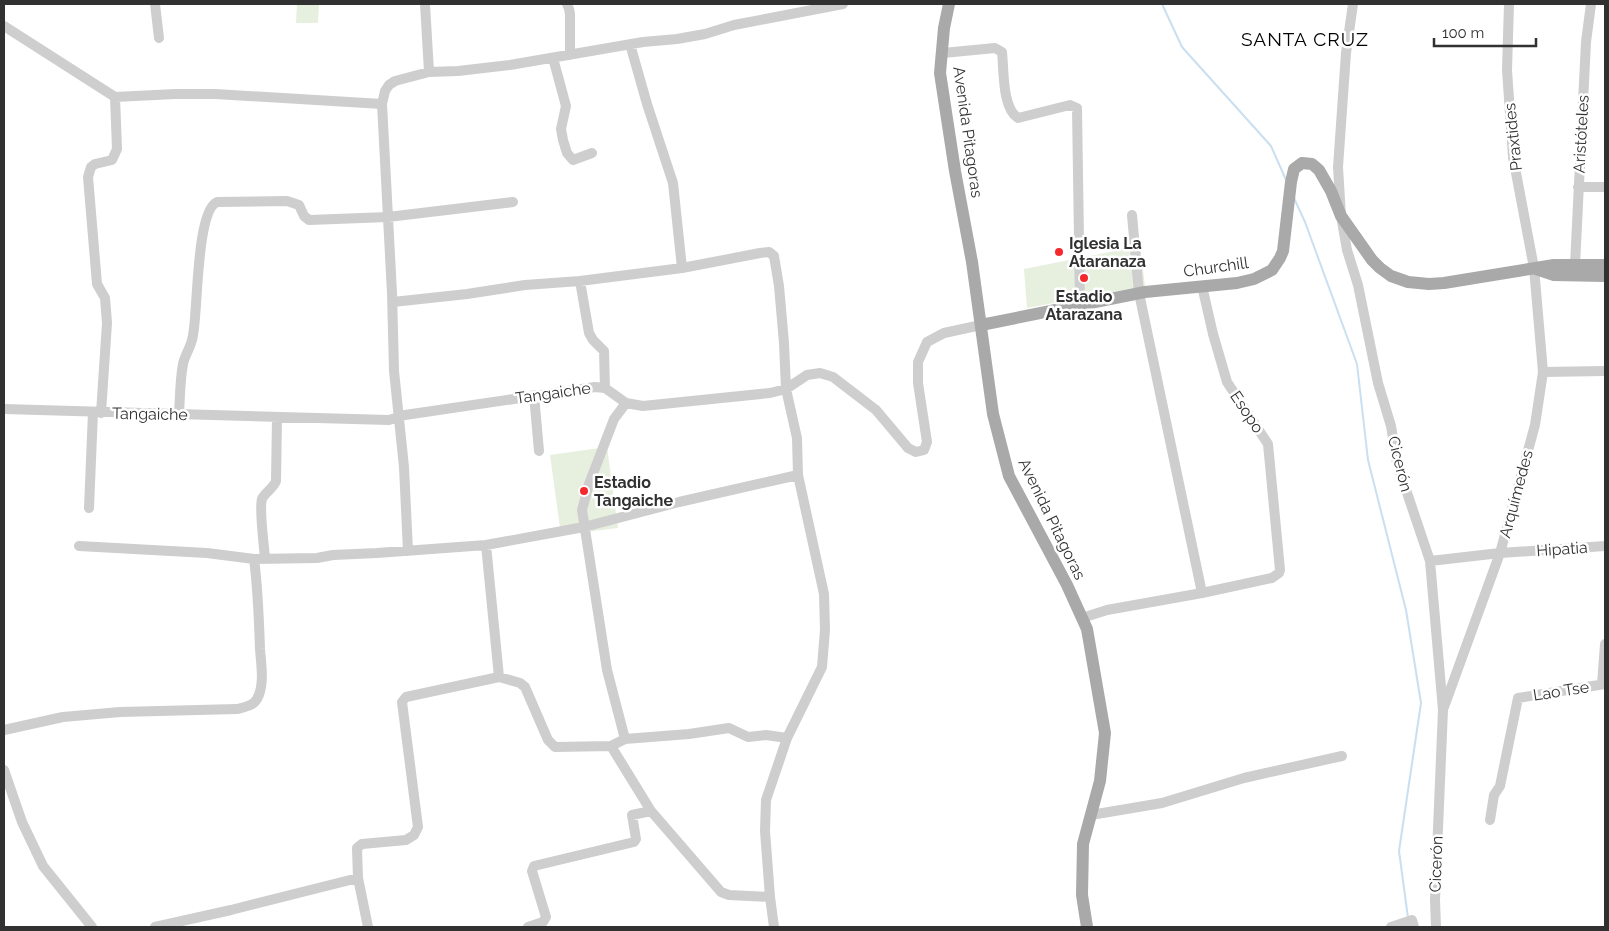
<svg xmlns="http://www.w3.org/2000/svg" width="1609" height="931" font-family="Raleway,sans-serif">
	<rect width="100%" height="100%" fill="#fff"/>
	<path fill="#e7efdf" d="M297 4H319L318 23H296Z
		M1140 246 1145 286 1027 308 1024 269Z
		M607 447 618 528 561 535 550 455Z"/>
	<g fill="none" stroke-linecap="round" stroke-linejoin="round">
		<path stroke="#cadff0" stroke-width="2" d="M1162 4 1182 47 1271 146 1286 180
			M1294 198 1305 222 1357 364 1368 460 1406 610 1421 703 1399 851 1408 918"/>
		<path stroke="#cecece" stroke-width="10" d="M155 4 159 38
			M425 4 429 72
			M567 4 569 9 570 14V55
			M1353 4 1346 53 1338 167 1341 216 1347 250 1358 285 1378 383 1391 426 1397 463 1430 561 1443 710 1435 900 1436 927
			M4 26 115 97 175 94H215L382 104
			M630 44 647 104 673 183 682 268
			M943 53 995 48 1002 52C1004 70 1002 108 1018 118L1070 105 1077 108 1080 305
			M553 58 566 106 561 129 563 140 567 153 573 160 592 153
			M1578 187H1605
			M1132 215 1139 293 1202 593
			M1575 265 1586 42 1591 4
			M580 281 589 333 593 340 604 351 605 388
			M393 302 467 294 525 285 580 281 682 268 760 253 769 252 774 256 779 286 784 343 786 389 797 438 798 475 824 594 825 630 822 667 787 738 766 800 765 831 770 897 774 927
			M1543 372 1605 371
			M534 395 539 451
			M4 409 389 420 405 415 595 387 605 388 626 403 643 406 770 393 786 389 807 375 820 373 833 377 876 410 908 448 916 452 924 450 927 442 918 383V362L927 342 944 333 981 325
			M101 413 107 323 105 298 97 284 88 177 91 167 95 164 112 160 117 149 115 97
			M179 414C180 398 180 380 183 364 185 354 192 346 193 335 198 312 196 211 217 202L287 201 299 205 304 216 309 220 388 217 513 202
			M89 508 93 412
			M486 545 499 677
			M79 546 207 553 254 559
			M408 551 404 467 394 371 392 293 382 104 385 91 389 85 395 81 429 72 458 71 510 65 643 42 677 39 705 34 734 25 843 4
			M265 558C264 546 259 508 262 499 265 492 273 489 276 481L277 417
			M1430 561 1500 553 1605 546
			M1082 618 1107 610 1202 593 1272 578 1279 573 1280 570 1268 444 1227 382 1213 334 1202 286
			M1602 684 1605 644
			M1444 707 1500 553 1535 425 1543 372 1534 268 1513 157 1507 70 1509 4
			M4 730 63 717 120 712 237 709C245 707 253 706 257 699 265 685 261 664 260 649 259 619 258 589 254 559L317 558 333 555 377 553 486 545 584 527 679 502 798 475
			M625 739 689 734 729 728 748 737 766 735 787 738
			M611 746 625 739 607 670 582 510 589 484 614 419 626 403
			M4 770 22 822 43 866 92 927
			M1091 815 1162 803 1244 778 1342 756
			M1490 820 1494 795 1500 786 1518 698 1605 684
			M155 927 231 910 358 878
			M368 927 358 878 357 848 362 844 406 840 414 835 418 827 402 702 406 697 499 677 520 683 525 687 548 740 555 747 611 746 651 811 721 892 729 895 770 897
			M528 927 543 922 546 917 532 871 534 866 634 842 636 839 632 815 651 811
			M1391 927 1412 920 1414 927"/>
		<path stroke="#a9a9a9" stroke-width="12" d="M949 4 944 28 940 73 955 171 972 262 993 414 1009 476 1067 585 1087 629 1105 733 1100 781 1083 844 1082 895 1087 927
			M1536 269 1554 275 1605 276
			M981 325 1145 292 1237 283 1254 279 1272 270 1280 258 1283 251 1291 182 1294 169 1302 163 1312 164 1319 170 1331 191 1341 216 1372 260 1380 268 1391 276 1408 282 1429 284 1444 283 1554 265H1605"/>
	</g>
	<g fill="#f4282d" stroke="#fff" stroke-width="2">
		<circle cx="1059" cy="252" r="5"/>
		<circle cx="1084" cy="278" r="5"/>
		<circle cx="584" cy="491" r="5"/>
	</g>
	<g text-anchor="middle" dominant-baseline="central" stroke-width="5" stroke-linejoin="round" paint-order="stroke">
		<g font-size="16" fill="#313131" stroke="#fff">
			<text transform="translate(968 132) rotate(82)">Avenida Pitagoras</text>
			<text transform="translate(1581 134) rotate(-87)">Aristóteles</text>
			<text transform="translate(1513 137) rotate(-96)">Praxtides</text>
			<text transform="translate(1216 267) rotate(-8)">Churchill</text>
			<text transform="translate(553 393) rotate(-8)">Tangaiche</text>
			<text transform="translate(1247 412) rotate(56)">Esopo</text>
			<text transform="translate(150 414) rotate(1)">Tangaiche</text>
			<text transform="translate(1400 464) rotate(76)">Cicerón</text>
			<text transform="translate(1516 494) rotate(-75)">Arquímedes</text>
			<text transform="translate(1052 519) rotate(64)">Avenida Pitagoras</text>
			<text transform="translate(1562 549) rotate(-4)">Hipatia</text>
			<text transform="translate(1561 691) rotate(-9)">Lao Tse</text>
			<text transform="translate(1436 864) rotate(-88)">Cicerón</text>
		</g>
		<g font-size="16" font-weight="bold" fill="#313131" stroke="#fff" text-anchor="start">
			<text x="1069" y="243">Iglesia La<tspan x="1069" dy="18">Ataranaza</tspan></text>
			<text x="1084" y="296" text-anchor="middle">Estadio<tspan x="1084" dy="18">Atarazana</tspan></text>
			<text x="594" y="482">Estadio<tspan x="594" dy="18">Tangaiche</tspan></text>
		</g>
		<g font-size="19" letter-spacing="1" fill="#000" stroke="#fff">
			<text x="1305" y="39">SANTA CRUZ</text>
		</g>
	</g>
	<rect width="1609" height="931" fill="none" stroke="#313131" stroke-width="10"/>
	<path d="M1434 38v8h102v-8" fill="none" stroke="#313131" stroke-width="2.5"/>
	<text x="1442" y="38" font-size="15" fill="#313131" stroke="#ffffff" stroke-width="4" paint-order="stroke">100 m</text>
</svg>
